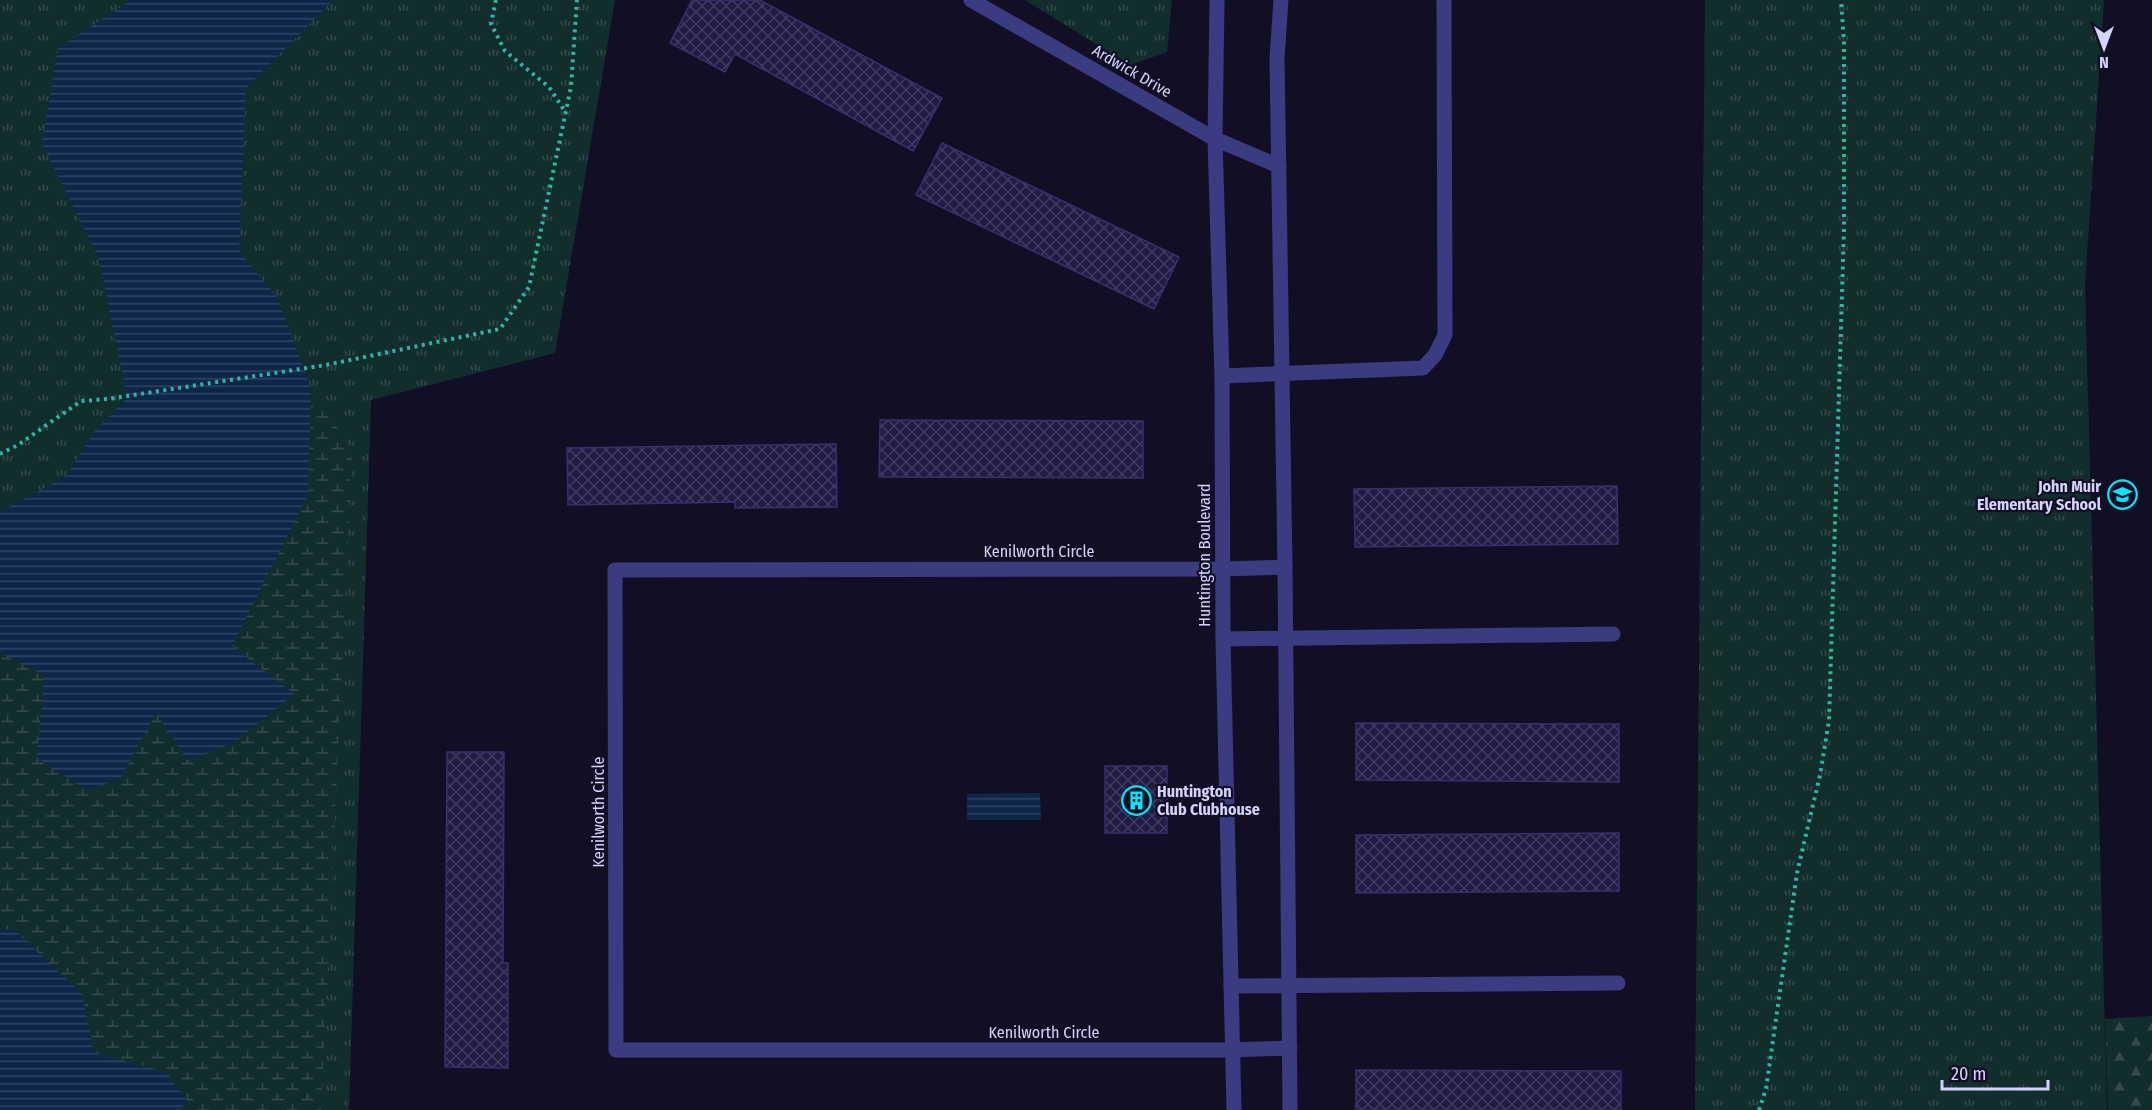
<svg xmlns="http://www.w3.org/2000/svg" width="2152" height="1110" font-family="'Fira Sans Condensed',sans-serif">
	<defs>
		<pattern id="grass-tufts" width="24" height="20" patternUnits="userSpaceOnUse" patternTransform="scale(1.5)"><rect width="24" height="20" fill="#122e2c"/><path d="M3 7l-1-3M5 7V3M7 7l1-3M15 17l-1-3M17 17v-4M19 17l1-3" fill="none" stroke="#344b4c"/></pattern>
		<pattern id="forest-firs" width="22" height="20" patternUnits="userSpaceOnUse" patternTransform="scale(1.5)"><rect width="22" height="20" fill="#122e2c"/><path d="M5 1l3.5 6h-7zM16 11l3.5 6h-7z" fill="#344b4c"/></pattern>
		<pattern id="wetland-marsh" width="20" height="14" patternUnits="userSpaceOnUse" patternTransform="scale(1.5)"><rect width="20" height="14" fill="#122e2c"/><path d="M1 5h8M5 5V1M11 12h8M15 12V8" fill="none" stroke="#344b4c"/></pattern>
		<pattern id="water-rules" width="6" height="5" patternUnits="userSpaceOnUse" patternTransform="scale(1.5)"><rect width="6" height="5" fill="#0e2648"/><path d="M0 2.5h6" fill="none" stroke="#304563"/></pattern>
		<pattern id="building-cross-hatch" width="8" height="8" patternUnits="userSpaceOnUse" patternTransform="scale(1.5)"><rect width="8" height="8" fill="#221b44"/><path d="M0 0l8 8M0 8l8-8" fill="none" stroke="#413b60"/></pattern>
	</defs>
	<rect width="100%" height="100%" fill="#120f24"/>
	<path fill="url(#grass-tufts)" d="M0 0H615L555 353 371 400 349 1110H0Z
		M1025 0H1172L1167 52 1130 65Z
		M1705 0H2104L2085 284 2107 1110H1695Z"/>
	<path fill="url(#forest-firs)" d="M2152 1016V1110H2108L2105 1019Z"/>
	<path fill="url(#wetland-marsh)" d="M311 388 352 451 321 1110H175L189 1103 166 1072 94 1053 82 994 14 930 0 929V653L44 675 37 757 120 779 156 713 293 694 232 646 308 495Z"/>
	<path fill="url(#water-rules)" d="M129 0H333L246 88 239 251 277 297 311 388 308 495 232 646 294 694 234 743 187 760 156 713 120 779 86 790 37 758 44 675 0 653V512L66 476 94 432 127 398 99 259 42 143 58 48 127 3Z
		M1040 793 1041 820H967V794Z
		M0 929 14 930 82 994 94 1053 166 1072 189 1103 175 1110H0Z"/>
	<path fill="url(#building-cross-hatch)" stroke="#392e70" stroke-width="1.5" d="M692 0H760L942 98 913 151 735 54 725 72 670 43Z
		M942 143 1179 257 1154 309 916 195Z
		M880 420 1143 421V478L879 477Z
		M836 444 837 507 735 508V502L568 505 567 448Z
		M1617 486 1618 544 1355 547 1354 489Z
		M1356 723 1619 724V782L1356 780Z
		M447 752H504L503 963H508V1068L445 1067Z
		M1105 766H1167V833H1105Z
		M1619 833V891L1356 893V835Z
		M1356 1070 1621 1071V1110H1356Z"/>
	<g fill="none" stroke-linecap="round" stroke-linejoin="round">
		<path stroke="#31b3a8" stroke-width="4" stroke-dasharray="3 4.5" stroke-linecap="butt" d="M496 0 491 24 505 51 549 87 566 113
			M0 454 18 445 81 401 108 399 326 365 500 329 529 287 571 87 577 0
			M1759 1110 1766 1089 1797 873 1820 775 1829 721 1844 228V41L1841 0"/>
		<path stroke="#3b3b82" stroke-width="15" d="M1222 376 1423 368 1435 355 1445 335 1444 0
			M1223 639 1613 634
			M1231 986 1618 983"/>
		<path stroke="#3b3b82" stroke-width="15" d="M971 0 1215 139 1279 166
			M1285 567 1223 569 615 570 616 1050H1231L1290 1048"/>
		<path stroke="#3b3b82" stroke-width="15" d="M1217 0 1215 139 1222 376 1223 639 1234 1110
			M1281 0 1277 58 1285 567 1290 1110"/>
	</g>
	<defs>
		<symbol id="school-ring" viewBox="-11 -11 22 22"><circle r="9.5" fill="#120f24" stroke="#05e6f8" stroke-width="1.5"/><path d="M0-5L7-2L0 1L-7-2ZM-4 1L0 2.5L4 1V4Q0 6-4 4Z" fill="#05e6f8"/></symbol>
		<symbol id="building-ring" viewBox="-11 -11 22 22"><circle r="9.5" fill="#120f24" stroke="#05e6f8" stroke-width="1.5"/><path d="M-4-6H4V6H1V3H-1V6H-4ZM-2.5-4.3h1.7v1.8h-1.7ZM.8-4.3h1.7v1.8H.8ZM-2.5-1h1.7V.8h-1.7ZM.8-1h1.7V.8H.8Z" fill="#05e6f8"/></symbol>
	</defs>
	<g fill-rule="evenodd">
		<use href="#school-ring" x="2106" y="478" width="33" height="33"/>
		<use href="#building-ring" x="1120" y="784" width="33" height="33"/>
	</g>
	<g text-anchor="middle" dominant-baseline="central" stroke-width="4.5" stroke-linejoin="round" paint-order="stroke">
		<g font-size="16" fill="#d6d2fe" stroke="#120f24">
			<text transform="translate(1132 71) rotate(30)">Ardwick Drive</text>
			<text x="1039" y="551">Kenilworth Circle</text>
			<text transform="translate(1204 555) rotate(-90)">Huntington Boulevard</text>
			<text transform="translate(598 812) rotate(-90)">Kenilworth Circle</text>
			<text x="1044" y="1032">Kenilworth Circle</text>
		</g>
		<g font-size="16" font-weight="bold" fill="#d6d2fe" stroke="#120f24" text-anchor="end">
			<text x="2101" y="486">John Muir<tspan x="2101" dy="18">Elementary School</tspan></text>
			<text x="1157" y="791" text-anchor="start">Huntington<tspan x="1157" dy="18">Club Clubhouse</tspan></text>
		</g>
	</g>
	<g transform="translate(2104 48) rotate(180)" stroke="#120f24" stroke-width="4.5" paint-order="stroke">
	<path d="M0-4.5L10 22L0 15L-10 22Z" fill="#d6d2fe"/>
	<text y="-9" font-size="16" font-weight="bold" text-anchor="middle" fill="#d6d2fe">N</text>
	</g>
	<path d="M1942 1080v9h106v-9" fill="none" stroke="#d6d2fe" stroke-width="3"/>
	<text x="1951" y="1080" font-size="18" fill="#d6d2fe" stroke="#120f24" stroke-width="4.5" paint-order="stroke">20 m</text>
</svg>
